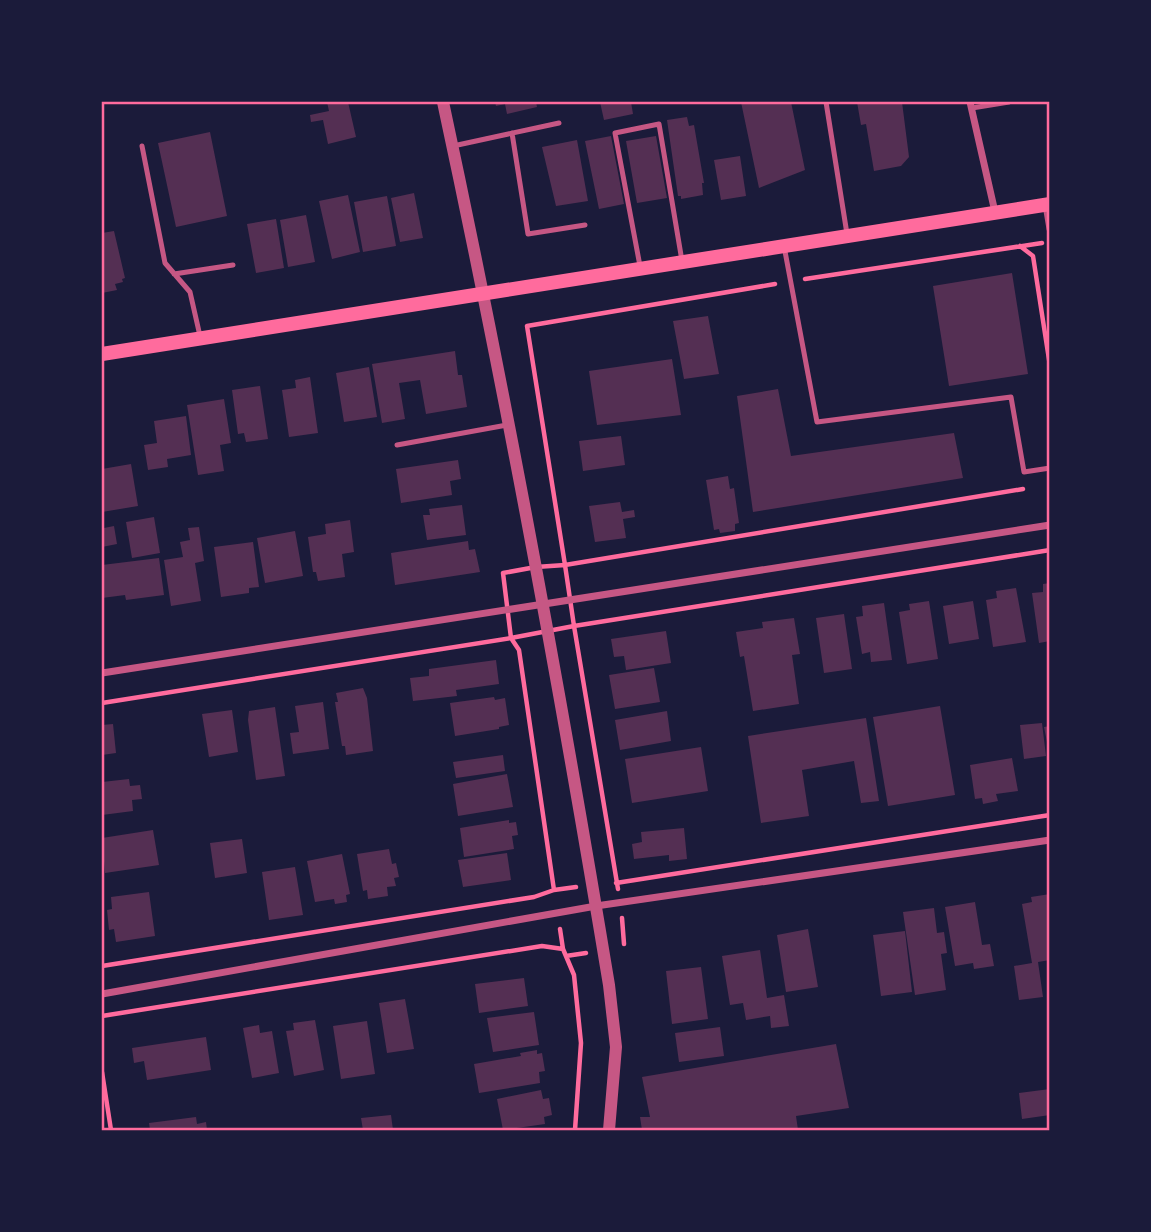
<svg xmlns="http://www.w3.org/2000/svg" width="1151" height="1232" font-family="'Alegreya Sans',sans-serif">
	<rect width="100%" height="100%" fill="#1b1b3a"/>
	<path fill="#542f53" d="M327 102H348L356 137 328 144 323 120 311 122 310 115 329 111Z
		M495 102H536L537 107 507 114 505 104 496 106Z
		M600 102H631L633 114 604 120Z
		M741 102H791L805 170 759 188Z
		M857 102H902L909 157 901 166 874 171 866 124 861 125Z
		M687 117 689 126 694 125 704 183H702L703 195 681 199V196H678L667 120Z
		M210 132 227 216 176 227 158 143Z
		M611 136 624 204 599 209 585 141Z
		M656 136 667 198 637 203 626 141Z
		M577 140 588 201 556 206 542 147Z
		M740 156 746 196 721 200 714 160Z
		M414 193 423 238 400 242 391 198Z
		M348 195 360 252 332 259 319 201Z
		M387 196 396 246 363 252 354 202Z
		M306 215 315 262 288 267 280 220Z
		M276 219 284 268 256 273 247 224Z
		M114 231 125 278 122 279 123 282 115 284 117 290 102 293V233Z
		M1012 273 1028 374 949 386 933 286Z
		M708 316 719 374 684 379 673 321Z
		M455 351 458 375H462L467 407 426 414 420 380 399 383 405 419 382 423 372 364Z
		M672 359 681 415 597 425 589 371Z
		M369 367 377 417 344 422 336 373Z
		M310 377 318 433 289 437 282 390 296 388 295 380Z
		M260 386 268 439 246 442 244 433 238 434 232 390Z
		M778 389 791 456 954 433 963 478 753 512 737 396Z
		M224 399 231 443 220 445 224 471 198 475 187 405Z
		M186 416 191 455 167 459 168 467 148 470 144 445 157 443 154 421Z
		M621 436 625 465 583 471 579 441Z
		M458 460 461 479 450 481 452 495 401 503 396 469Z
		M131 464 138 506 102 512V469Z
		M728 476 730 489 734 488 739 523 735 524V531L720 533 719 529 714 530 706 480Z
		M620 502 622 512 634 510 635 517 623 519 626 538 595 542 589 506Z
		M462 505 466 535 427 540 423 515H430L429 509Z
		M154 517 160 553 132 558 126 522Z
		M350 520 354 552 342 554 345 577 318 581 316 572H313L308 537 326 534 325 524Z
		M102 521 104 528 114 526 117 544 102 547Z
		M199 527 204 561 195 563 201 601 171 606 164 560 183 557 180 542 190 540 188 528Z
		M295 531 303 576 265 583 257 538Z
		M468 541 469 550 475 549 480 572 395 585 391 553Z
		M253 542 259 587 249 588V593L221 597 214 547Z
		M159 558 164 595 126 600 125 595 102 598V565Z
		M1050 583V641L1039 643 1032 593 1043 592V584Z
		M1016 588 1026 642 993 647 986 600 997 598 996 591Z
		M929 601 938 659 907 664 899 612 910 610 909 604Z
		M973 601 979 639 949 644 943 606Z
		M884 603 892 660 871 662 870 652 862 654 856 617 863 616 862 606Z
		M844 614 852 669 824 673 816 618Z
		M794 618 800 654 792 655 799 704 753 711 744 656 740 657 736 632 763 628 762 622Z
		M666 631 671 663 626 670 624 656 614 657 611 639Z
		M496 660 499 684 456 690 457 696 413 701 410 678 429 676V669Z
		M654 668 660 702 615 709 609 675Z
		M363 688 367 698 373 751 346 755 345 746H342L335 702H338L336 693Z
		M494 697 495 700 505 698 509 725 499 727V729L455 736 450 703Z
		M323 702 329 749 293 754 290 733 299 732 295 706Z
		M940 706 955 795 888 806 873 717Z
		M275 707 285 776 256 780 248 720 249 711Z
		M232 710 238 752 209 757 202 714Z
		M667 711 671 741 620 750 615 720Z
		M866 718 879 801 861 803 854 761 802 770 809 816 761 823 748 736Z
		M1042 723 1046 756 1024 759 1020 725Z
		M113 724 116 753 102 755V725Z
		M1050 726V747H1048L1044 727Z
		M701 747 708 791 632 803 625 759Z
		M503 755 505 771 456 778 453 762Z
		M1012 758 1018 791 996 794 998 801 983 804 982 798 975 799 970 765Z
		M507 774 513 807 458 816 453 784Z
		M129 779 130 786 140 785 142 799 132 800 133 811 102 815V782Z
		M509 820V823L516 822 518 835 512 836 514 849 464 857 460 828Z
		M684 828 687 859 669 861V855L634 859 632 844 642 842 641 832Z
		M153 830 159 865 105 873 102 838Z
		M242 839 247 873 215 878 210 843Z
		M389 849 392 864 396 863 399 877 394 878 396 886 387 887 388 896 368 899 367 890 363 891 357 854Z
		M507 853 511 880 463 887 458 860Z
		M342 854 350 894 346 895 347 902 335 904 334 899 315 902 307 861Z
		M295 867 303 915 269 920 262 872Z
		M149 892 155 936 116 942 114 929 109 930 107 910 112 909 111 897Z
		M1050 894V960L1038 962 1043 997 1019 1000 1014 966 1032 963 1022 904 1032 902 1031 897Z
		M975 902 982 945 990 944 994 966 974 969 973 963 955 966 945 907Z
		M934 908 937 933 944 932 947 953 941 954 946 990 915 995 903 912Z
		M808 929 818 987 786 992 777 935Z
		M905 931 912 992 881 996 873 935Z
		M760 950 767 998 784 995 789 1026 771 1028 770 1016 746 1020 743 1003 730 1005 722 956Z
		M701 967 708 1019 672 1024 666 971Z
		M524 978 528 1006 479 1013 475 984Z
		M405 999 414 1049 387 1053 379 1003Z
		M534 1012 539 1045 493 1052 487 1018Z
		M315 1020 324 1070 294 1076 286 1031 294 1030 293 1023Z
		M367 1021 375 1074 341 1079 333 1026Z
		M259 1025 260 1033 272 1031 279 1073 252 1078 243 1028Z
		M720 1027 724 1056 679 1062 675 1033Z
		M206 1037 211 1070 147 1080 144 1061 134 1063 132 1048Z
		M836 1044 849 1108 796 1116 798 1130H642L640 1117H650L642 1077Z
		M537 1050V1054L542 1053 545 1071 539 1072 540 1083 479 1093 474 1064 521 1056 520 1053Z
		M1050 1089V1115L1022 1119 1019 1093Z
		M541 1090 543 1099 549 1098 552 1115 544 1117 545 1124 503 1130 497 1099Z
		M391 1115 393 1130H363L361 1118Z
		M196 1117 197 1124 206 1122 207 1130H150L149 1123Z"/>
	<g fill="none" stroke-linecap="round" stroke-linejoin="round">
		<path stroke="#ff6b9d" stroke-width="4.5" d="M1020 246 1033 256 1050 366
			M805 279 1042 243
			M775 284 527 326 565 565 1023 489
			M565 565 574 626 511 638 503 573 536 567Z
			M102 703 511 638 519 650 554 890 534 897 102 966
			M616 883 1050 815
			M618 889 574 626 1050 550
			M554 890 576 887
			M622 918 624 944
			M560 929 563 949
			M566 956 586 953
			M102 1016 542 946 563 949 574 975 581 1043 575 1130
			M102 1072 111 1130"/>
		<path stroke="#c65784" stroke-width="5" d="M826 102 847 234
			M972 108 1009 102
			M512 133 528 234 585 225
			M142 146 165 263 190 292 200 336
			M453 146 559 123
			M784 246 817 422 1011 397 1024 472 1050 468
			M640 266 615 133 659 124 682 261
			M174 274 233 265
			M397 445 507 425"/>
		<path stroke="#c65784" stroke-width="7" d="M970 102 995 212
			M1046 205 1050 229
			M102 673 1050 525
			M102 994 596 906 1050 840"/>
		<path stroke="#c65784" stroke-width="12" d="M443 102C506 395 560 689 609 985L616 1047 609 1130"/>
		<path stroke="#ff6b9d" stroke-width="14" d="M102 354 1050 204"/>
	</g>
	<rect width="1151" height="1232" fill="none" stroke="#1b1b3a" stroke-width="206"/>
	<rect x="103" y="103" width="945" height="1026" fill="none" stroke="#ff6b9d" stroke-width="2.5"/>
</svg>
